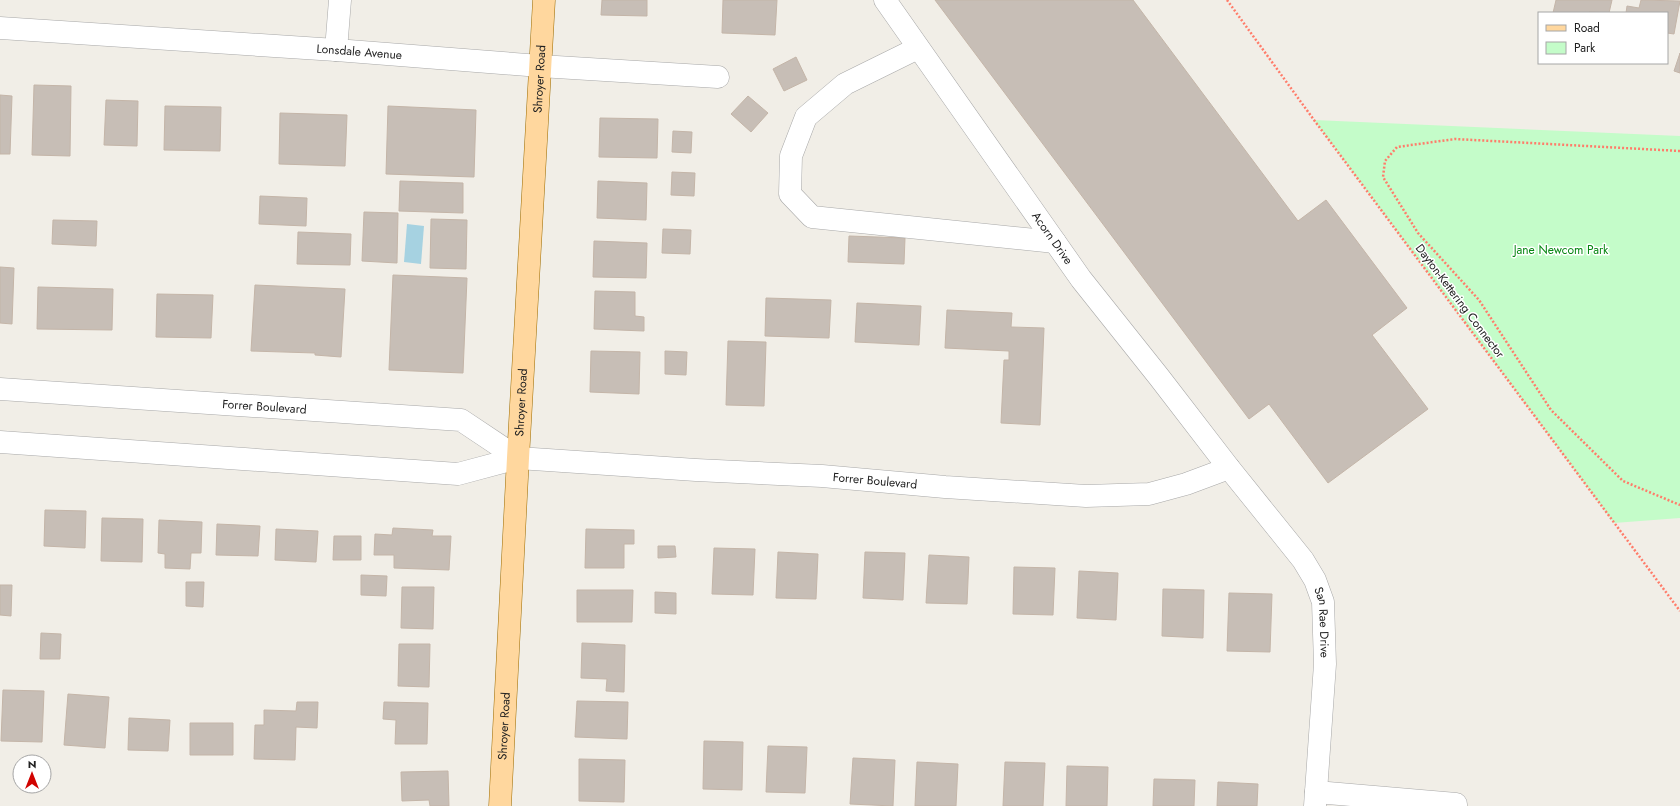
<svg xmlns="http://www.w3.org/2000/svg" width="1680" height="806" font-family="Jost,sans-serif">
	<rect width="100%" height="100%" fill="#f1eee7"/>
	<path fill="#c4fcc9" d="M1314 120 1680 136V518L1614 523Z"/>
	<path fill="#a6d2e1" d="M407 224 424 226 421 264 404 262Z"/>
	<path fill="#c7beb6" stroke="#c4b5a8" d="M602 0H647V16L601 15Z
		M723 0H777L775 35 722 33Z
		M935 0H1133L1298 221 1326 200 1407 308 1372 335 1428 409 1328 483 1269 404 1249 419Z
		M1556 0H1612L1609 13 1589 12V13H1553Z
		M1641 0 1680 1 1674 34 1667 33V13H1626L1627 6 1639 8Z
		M1680 53V73L1674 71Z
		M796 57 807 80 784 91 773 69Z
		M34 85 71 86 70 156 32 155Z
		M0 95 12 96 10 154H0Z
		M748 96 768 113 751 132 731 114Z
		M106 100 138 101 137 146 104 145Z
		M165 106 221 107 220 151 164 150Z
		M388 106 476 110 474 177 386 174Z
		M280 113 347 115 345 166 279 164Z
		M600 118 658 119 657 158 599 157Z
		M673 131 692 132 691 153 672 152Z
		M672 172 695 173 694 196 671 195Z
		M400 181 463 183V213L399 211Z
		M598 181 647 183 646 220 597 218Z
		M260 196 307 198 306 226 259 224Z
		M364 212 398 213 397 263 362 261Z
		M431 219 467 220 466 269 430 268Z
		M53 220 97 221 96 246 52 244Z
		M663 229 691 230 690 254 662 253Z
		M298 232 351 234 350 265 297 264Z
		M849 236 905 238 904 264 848 262Z
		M594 241 647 243 646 278 593 277Z
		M0 267 14 268 12 324 0 323Z
		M393 275 467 278 463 373 389 370Z
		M255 285 345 289 341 357 315 355V353L251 351Z
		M38 287 113 289 112 330 37 329Z
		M595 291 635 292V316L644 317V331L594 329Z
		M157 294 213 295 211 338 156 337Z
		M766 298 831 300 829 338 765 336Z
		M857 303 921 306 919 345 855 342Z
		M947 310 1012 313 1011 327 1044 328 1040 425 1001 423 1004 360H1009V351L945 348Z
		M728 341 766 342 764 406 726 405Z
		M591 351 640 352 639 394 590 392Z
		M665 351 687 352 686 375 665 374Z
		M45 510 86 511 85 548 44 546Z
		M102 518 143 519 142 562 101 561Z
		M159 520 202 522 201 553H191L190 569 165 568V554L158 553Z
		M217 524 260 526 258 556 216 555Z
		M393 528 433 530 432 536H451L449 570 394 568V555H374L375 534 392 535Z
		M276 529 318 531 316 562 275 560Z
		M586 529 634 530V544H624V568H585Z
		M334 536H361V560H333Z
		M658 546H675L676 557 658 558Z
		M714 548 755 549 753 595 712 594Z
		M778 552 818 554 816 599 776 598Z
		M865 552 905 553 903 600 863 598Z
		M929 555 969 557 967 604 926 603Z
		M1014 567 1055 568 1053 615 1013 614Z
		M1079 571 1118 573 1116 620 1077 618Z
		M361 575 387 576 386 596 361 595Z
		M186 582H204L203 607 186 606Z
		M0 585H12L11 616 0 615Z
		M402 587H434L433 629 401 628Z
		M1163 589 1204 590 1203 638 1162 636Z
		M577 590H633L632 622H577Z
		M655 592 676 593V614L655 613Z
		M1229 593 1272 594 1270 652 1227 651Z
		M41 633 61 634 60 659H40Z
		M582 643 625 645 624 692 606 691 607 679 581 678Z
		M399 644H430L429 687 398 686Z
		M3 690 44 691 42 742 1 741Z
		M68 694 109 697 105 748 64 745Z
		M577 701 628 702 627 739 575 737Z
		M297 702H318L317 728 296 727 295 760 254 759 255 725H264V710L296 711Z
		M384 702 428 703 427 744H395L396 720 383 719Z
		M129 718 170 720 168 751 128 750Z
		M190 723H233V755H190Z
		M704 741 743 742 742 790 703 789Z
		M768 746 807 747 805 793 766 792Z
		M853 758 895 760 893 806 850 804Z
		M579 759 625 760 624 802 579 801Z
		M917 762 958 764 956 806H915Z
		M1005 762 1045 763 1043 806H1003Z
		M1067 766 1108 767 1107 806H1066Z
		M448 771 449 806H430L429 800 402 801 401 772Z
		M1154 779 1195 780 1194 806H1153Z
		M1218 782 1258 784 1257 806H1217Z"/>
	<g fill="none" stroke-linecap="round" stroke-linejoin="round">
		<defs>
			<g id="minor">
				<path id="s1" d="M885 0 1081 279 1159 377 1229 468 1303 560 1315 580 1323 602 1325 664 1315 806"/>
				<path id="s2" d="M0 28 336 50 540 66 718 77"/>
				<path d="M918 48 845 84 806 117 791 156 790 194 812 217 1055 242"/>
				<path d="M336 50 340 0"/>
				<path id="s3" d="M0 389 461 420 518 458"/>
				<path id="s4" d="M0 442 458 474 518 458 696 470 822 476 945 487 1086 496 1149 494 1186 484 1229 468"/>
				<path d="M1316 792 1456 804V806"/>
			</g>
			<g id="major">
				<path id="s5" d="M500 806 518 458 544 0"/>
			</g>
		</defs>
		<use href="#minor" stroke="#a8a8a8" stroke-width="23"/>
		<use href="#major" stroke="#9d6c00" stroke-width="23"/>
		<path stroke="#ff7c6a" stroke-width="2.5" stroke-dasharray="2 2" stroke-linecap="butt" d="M1227 0 1314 120 1680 611
			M1680 151 1455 139 1397 147 1385 161 1383 177 1418 233 1479 300 1551 410 1623 481 1680 505"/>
		<use href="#minor" stroke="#fff" stroke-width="22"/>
		<use href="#major" stroke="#ffd79e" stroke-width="22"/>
	</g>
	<g text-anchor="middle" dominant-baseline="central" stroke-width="3" stroke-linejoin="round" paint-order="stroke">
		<g font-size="12" fill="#212121" stroke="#fff">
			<text stroke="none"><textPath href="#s2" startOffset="360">Lonsdale Avenue</textPath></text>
			<text stroke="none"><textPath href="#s5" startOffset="728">Shroyer Road</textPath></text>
			<text stroke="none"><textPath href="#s1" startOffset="291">Acorn Drive</textPath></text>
			<text transform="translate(1460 301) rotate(53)">Dayton-Kettering Connector</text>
			<text stroke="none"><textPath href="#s5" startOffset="404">Shroyer Road</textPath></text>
			<text stroke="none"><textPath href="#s3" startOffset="265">Forrer Boulevard</textPath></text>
			<text stroke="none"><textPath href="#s4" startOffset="879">Forrer Boulevard</textPath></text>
			<text stroke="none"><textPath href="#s1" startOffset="766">San Rae Drive</textPath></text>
			<text stroke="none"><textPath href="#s5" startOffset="80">Shroyer Road</textPath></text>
		</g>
		<g font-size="12" fill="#078713" stroke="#fff">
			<text x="1561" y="250">Jane Newcom Park</text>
		</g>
	</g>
	<rect x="1538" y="12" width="130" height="52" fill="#ffffff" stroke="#a6a6a6"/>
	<rect x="1546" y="25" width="20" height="6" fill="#ffd79e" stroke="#a6a6a6"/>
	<text x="1574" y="32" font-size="12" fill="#212121">Road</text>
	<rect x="1546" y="42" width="20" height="12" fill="#c4fcc9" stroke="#a6a6a6"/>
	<text x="1574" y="52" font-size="12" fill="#212121">Park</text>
	<g transform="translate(32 774)"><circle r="19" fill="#ffffff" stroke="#a6a6a6"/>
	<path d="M0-3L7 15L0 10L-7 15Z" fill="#d10300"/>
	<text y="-6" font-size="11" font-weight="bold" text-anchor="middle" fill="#212121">N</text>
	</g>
</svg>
